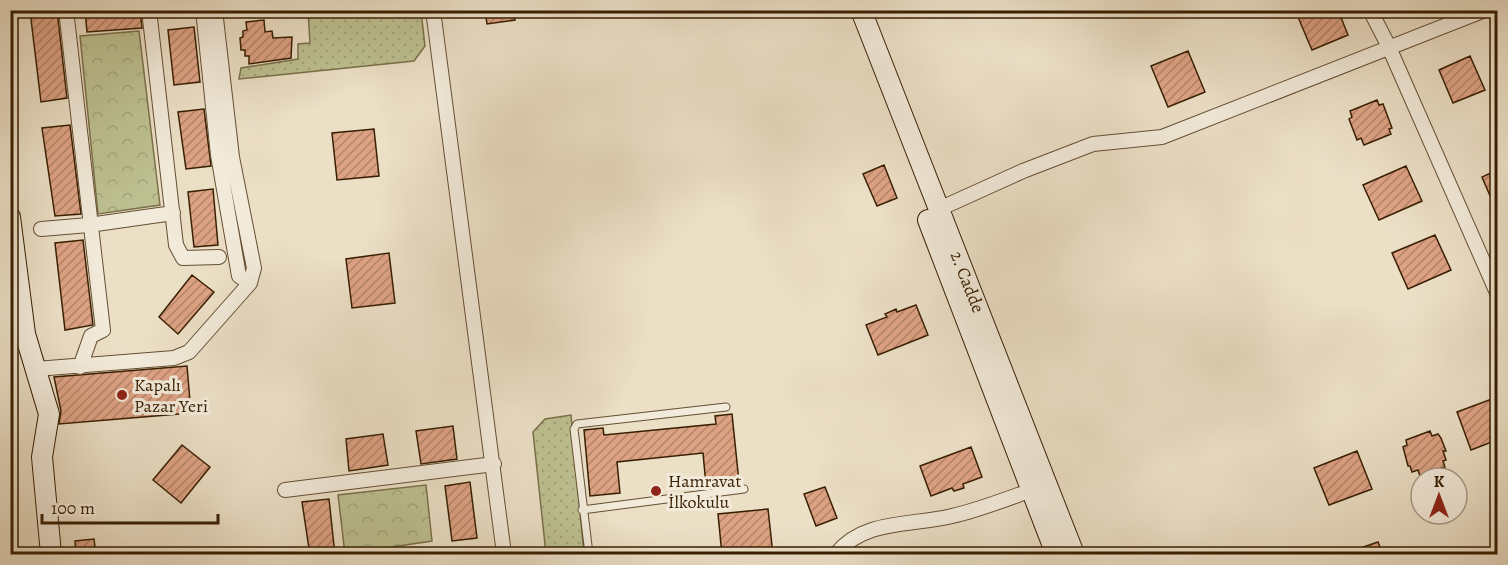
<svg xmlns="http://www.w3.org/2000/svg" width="1508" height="565" font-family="Alegreya,serif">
	<defs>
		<pattern id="grass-dots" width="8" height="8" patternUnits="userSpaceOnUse" patternTransform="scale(1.5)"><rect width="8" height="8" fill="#bdc091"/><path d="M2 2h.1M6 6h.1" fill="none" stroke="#a3a57b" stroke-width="1.8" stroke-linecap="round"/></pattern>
		<pattern id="park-crowns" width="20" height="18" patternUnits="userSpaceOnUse" patternTransform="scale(1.5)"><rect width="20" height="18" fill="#bdc091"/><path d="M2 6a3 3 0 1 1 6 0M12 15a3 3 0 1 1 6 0" fill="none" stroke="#a3a57b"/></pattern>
		<pattern id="building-hatch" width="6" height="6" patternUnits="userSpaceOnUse" patternTransform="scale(1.5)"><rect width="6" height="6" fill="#dda284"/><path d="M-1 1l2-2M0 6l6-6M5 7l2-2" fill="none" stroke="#b4836a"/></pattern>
	</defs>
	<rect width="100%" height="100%" fill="#ebdfc6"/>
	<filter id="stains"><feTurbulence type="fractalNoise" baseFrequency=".00333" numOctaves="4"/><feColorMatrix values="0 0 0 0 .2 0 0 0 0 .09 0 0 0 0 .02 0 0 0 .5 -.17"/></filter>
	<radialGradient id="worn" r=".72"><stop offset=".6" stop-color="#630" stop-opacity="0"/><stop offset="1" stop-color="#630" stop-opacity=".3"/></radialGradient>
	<path fill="url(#grass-dots)" stroke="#7a7049" stroke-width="1.5" d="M308 11H421L425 46 414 61 239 79 241 68 298 59V44L310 43Z
		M571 415 584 554H546L533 432 545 419Z"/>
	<path fill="url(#park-crowns)" stroke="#7a7049" stroke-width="1.5" d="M139 31 160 205 98 214 80 36Z
		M426 485 432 541 345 554 338 495Z"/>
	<path fill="url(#building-hatch)" stroke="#381f01" stroke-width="1.5" d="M57 10 67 98 41 102 30 11Z
		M85 10H140L142 28 87 32Z
		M485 10H513L515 20 487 24Z
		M1295 10H1338L1348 35 1312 50Z
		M264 20 265 32 272 31 273 38 292 37 291 58 249 64V56H245V50H241L240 38 243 37V31L247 30 246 22Z
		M194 27 200 82 174 85 168 30Z
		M1188 51 1205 92 1168 107 1151 66Z
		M1470 56 1485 90 1453 103 1439 70Z
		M1377 100 1379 105 1383 104 1392 128 1389 129 1391 134 1364 145 1361 138 1357 140 1349 119 1352 117 1350 111Z
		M204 109 211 166 186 169 178 112Z
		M70 125 81 214 55 216 42 128Z
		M374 129 379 176 337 180 332 133Z
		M884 165 897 198 877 206 863 174Z
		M1406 166 1422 201 1379 220 1363 185Z
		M1497 170V212L1482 177Z
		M213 189 218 245 194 247 188 192Z
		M1435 235 1451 270 1408 289 1392 253Z
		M83 240 93 325 65 330 55 243Z
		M389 253 395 303 352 308 346 259Z
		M192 275 214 292 178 334 159 317Z
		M916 305 928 335 878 355 866 325 887 317 885 314 896 309 897 312Z
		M187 366 191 413 59 424 61 411 54 377Z
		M1497 397V440L1471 450 1457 412Z
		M732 414 739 482 706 485 703 453 617 462 620 493 590 496 584 430 603 428 604 435 716 424 715 416Z
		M453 426 457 459 421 464 416 431Z
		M1430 431 1432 436 1438 434 1441 438 1446 451H1443L1446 460 1443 461 1445 467 1420 476 1418 470 1412 472 1410 466H1408L1403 447 1407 445 1406 440Z
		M383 434 388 465 349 471 346 439Z
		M182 445 210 467 181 503 153 480Z
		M971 447 982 477 963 484 964 488 954 491 952 488 931 496 920 466Z
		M1357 451 1372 489 1329 505 1314 468Z
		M470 482 477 538 452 541 445 486Z
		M825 487 837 518 816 526 804 494Z
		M329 499 335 555H310L302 502Z
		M768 509 773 555H722L718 514Z
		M94 539 96 555H76L75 541Z
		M1378 542 1383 555H1346V553Z"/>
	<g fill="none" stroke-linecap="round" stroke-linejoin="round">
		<defs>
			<path id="lane" d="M582 510 744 489
				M589 554 574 429 577 424 726 407"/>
			<path id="street" d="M66 10 103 330 91 336 80 367
				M149 10 176 245 183 258 219 257
				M203 10 218 155 239 276 250 283
				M433 10 504 554
				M1370 10 1388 45 1498 295
				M939 209 1023 171 1093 144 1162 137 1485 10
				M41 229 89 225 173 213
				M36 369 174 358 189 352 250 283 254 268 232 157 215 10
				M285 490 494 464
				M836 554C864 519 912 526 952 516 979 510 1006 499 1032 490"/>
			<g id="secondary">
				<path id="s1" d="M861 10 1074 554"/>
				<path d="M10 217 25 334 49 414 42 457 51 554"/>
				<path d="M928 220 1056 554"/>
			</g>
		</defs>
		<use href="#lane" stroke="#654f32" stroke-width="9"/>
		<use href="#street" stroke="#654f32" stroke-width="16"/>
		<use href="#secondary" stroke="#381f01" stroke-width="22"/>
		<use href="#lane" stroke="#f2eada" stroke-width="7"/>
		<use href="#street" stroke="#f2eada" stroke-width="14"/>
		<use href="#secondary" stroke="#f2eada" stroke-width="20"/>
	</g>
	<g fill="#8f2418" stroke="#f2eada" stroke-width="2">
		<circle cx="122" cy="395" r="6"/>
		<circle cx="656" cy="491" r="6"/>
	</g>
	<g text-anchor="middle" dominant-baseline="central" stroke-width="6" stroke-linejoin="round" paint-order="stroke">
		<g font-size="18" fill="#381f01" stroke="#f2eada">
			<text stroke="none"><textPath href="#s1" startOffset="292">2. Cadde</textPath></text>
		</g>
		<g font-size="18" fill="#381f01" stroke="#f2eada" text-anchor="start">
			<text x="134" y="385">Kapalı<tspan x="134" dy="21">Pazar Yeri</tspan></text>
			<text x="668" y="481">Hamravat<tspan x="668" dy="21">İlkokulu</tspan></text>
		</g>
	</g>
	<rect width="1508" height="565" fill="none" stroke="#ebdfc6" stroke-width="36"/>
	<rect x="12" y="12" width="1484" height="541" fill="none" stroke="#381f01" stroke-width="3"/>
	<rect x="18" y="18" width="1472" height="529" fill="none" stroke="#381f01" stroke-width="1.5"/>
	<g transform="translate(1439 496)"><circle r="28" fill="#f2eada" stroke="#a89983" stroke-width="1.5"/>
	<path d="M0-4.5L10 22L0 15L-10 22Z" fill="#8f2418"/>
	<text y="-9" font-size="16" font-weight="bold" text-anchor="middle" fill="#381f01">K</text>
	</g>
	<path d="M42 514v9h176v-9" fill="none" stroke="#381f01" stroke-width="3"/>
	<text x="51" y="514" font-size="18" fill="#381f01" stroke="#f2eada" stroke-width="4.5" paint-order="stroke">100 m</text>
	<rect width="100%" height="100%" filter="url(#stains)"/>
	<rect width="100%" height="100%" fill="url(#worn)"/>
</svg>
